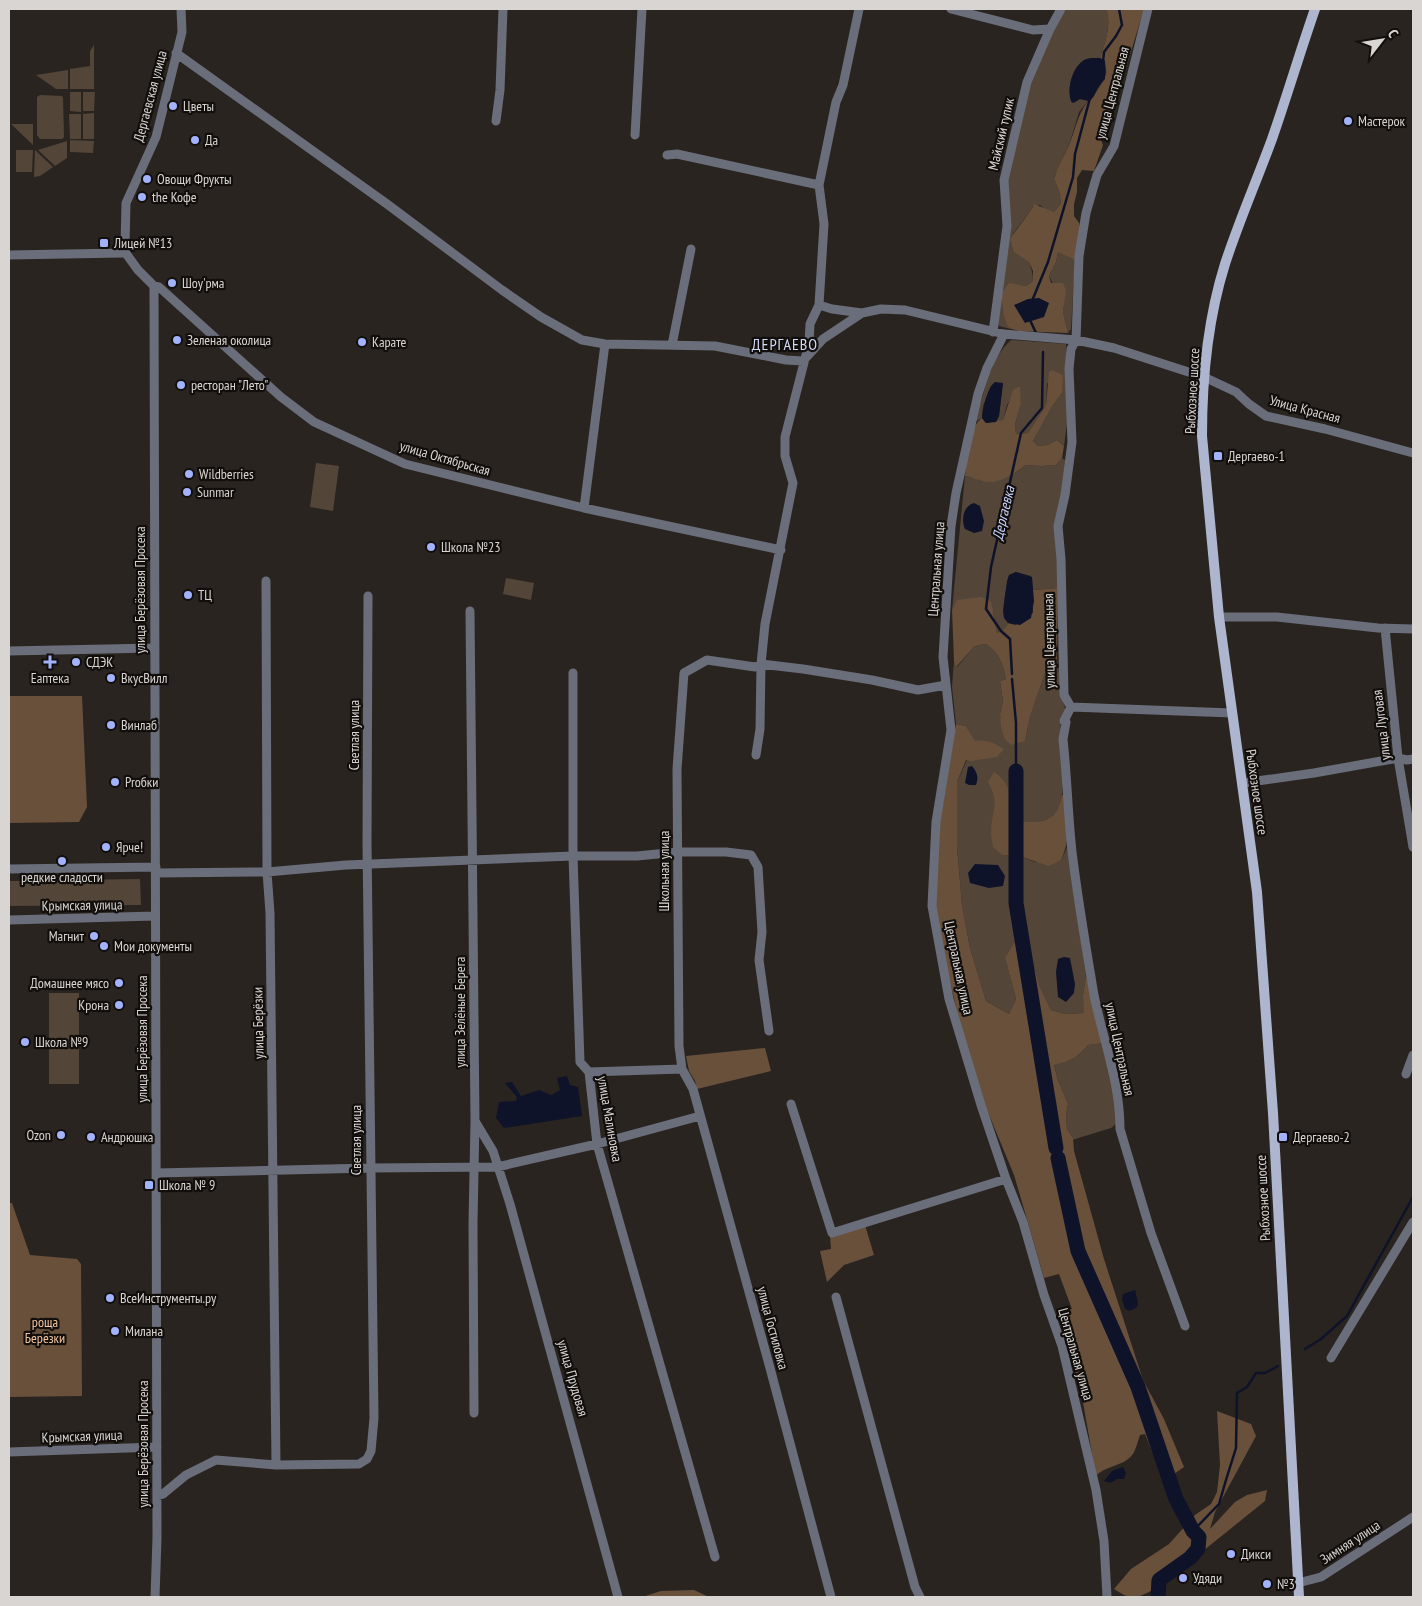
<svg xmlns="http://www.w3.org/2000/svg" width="1422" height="1606" font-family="'PT Sans Narrow',sans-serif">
	<rect width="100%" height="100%" fill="#2a2420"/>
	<path fill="#544539" d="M1065 9H1106C1112 24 1105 43 1100 58H1092C1080 72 1061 84 1074 103L1080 99 1088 101 1079 112 1070 142 1054 177 1059 191 1061 203 1054 212 1046 210 1040 205 1033 207 1013 234C1022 249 1033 263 1033 281L1026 286 1009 284 1019 331 999 326 997 318 1007 180 1031 82 1044 48Z
		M94 45V89H70V69L90 66V51Z
		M68 70V89H56L36 75Z
		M70 92H81V112L70 111Z
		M83 92H95L94 111H83Z
		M40 95 62 96 63 98 64 137 62 139H40L37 135V97Z
		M94 113V139H83V114Z
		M69 114H81V139H70Z
		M11 124H33V145Z
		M70 140 94 141 93 153 70 152Z
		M67 141V158L55 166 38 150Z
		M16 150H33L32 172H16Z
		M35 150 53 167 40 176 34 177Z
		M1058 251 1075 260 1071 329 1068 333 1063 312 1064 305 1049 276 1056 262Z
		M1011 340 1066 344 1068 415 1064 446 1057 440 1047 445 1038 446 1033 441 1053 405 1062 393 1047 383 1046 405 1028 433 1016 434 1015 424 1021 404 1019 386 1007 405 1003 420 996 422 999 416 1003 383 991 386 983 406 982 418 977 421V414C986 388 990 359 1011 340Z
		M1062 458 1065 460 1060 582 1058 588 1033 590 1031 576 1016 572 1009 575C1007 590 999 609 1008 623L1005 628 997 633 993 612 958 600 952 610 965 476C993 482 1002 483 1026 465L1041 466 1056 465Z
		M316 463 339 466 333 511 310 507Z
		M506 578 534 583 531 600 503 594Z
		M986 644C999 653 1003 664 1006 679L1000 681 1003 702 1000 714 1004 738 1025 741 1030 717 1046 670 1057 659 1063 701 1066 712 1060 726 1063 767 1062 795 1059 809 1051 819 1036 822H1023L1011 810 1009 794 993 791 996 807 991 830 1002 855 1022 857 1035 862 1061 860 1067 848 1086 975 1083 996 1085 1013 1065 1014 1051 1010 1040 987 1029 949 1005 958 1016 999 1009 1014 986 1001 970 948 962 905 957 847V782L975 742 966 726 956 724 952 687 954 661 957 667 975 646Z
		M140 879 141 905 9 906V881Z
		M49 993H79V1084H49Z
		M1104 1043 1112 1082 1117 1123 1111 1128 1072 1140 1073 1138 1067 1129 1066 1115 1068 1104 1058 1080 1054 1064C1071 1062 1077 1058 1088 1045Z"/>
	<path fill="#68503b" d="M1106 9H1144L1119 91 1117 103 1101 122 1099 136 1103 145 1094 171 1082 170 1077 178V192L1074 204V216L1079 223 1081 235 1075 260 1058 252 1056 262 1049 276 1051 283H1063L1066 290 1063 312 1068 333 1019 331 1008 327 1004 316 1001 294 1009 283 1026 286 1033 281V271L1029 262 1014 252 1010 239 1033 207 1034 204 1054 212 1061 203 1059 191 1054 178C1058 166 1064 156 1069 145 1076 128 1077 116 1088 101L1090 100C1093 98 1106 77 1106 74 1107 70 1105 65 1105 61L1100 58C1105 43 1112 24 1106 9Z
		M1052 370 1063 375 1062 393 1053 405 1033 441 1038 446 1047 445 1057 440 1064 446 1062 458 1056 465 1041 466 1026 465C1015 473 1003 482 989 482 982 482 972 477 965 476 967 460 968 428 982 418L986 423 1003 420 1013 390 1020 386 1021 404 1015 424 1016 434 1028 433 1046 405 1049 372Z
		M1058 588 1057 659 1046 670 1030 717 1025 741 1011 745 1004 738 1001 727 1000 714 1003 702 1000 681 1006 679C1003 664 999 653 986 644L975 646 956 667 954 661 952 610 957 600 981 597 991 601 997 633 1005 628 1008 623 1015 625 1033 613V590Z
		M9 696H82L87 807 79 822 9 823Z
		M956 724 966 726 975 741C987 739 994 743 1004 749L997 757 971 761 966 760 957 782V847L962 905 970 948 986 1001 1009 1014 1016 999 1005 958 1016 940 1029 949 1040 987 1051 1010 1065 1014 1084 1013 1083 996 1086 975 1104 1043 1088 1045C1076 1059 1071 1061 1054 1065L1058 1080 1068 1104 1066 1115 1067 1129 1073 1138 1074 1151 1104 1259 1143 1380 1164 1419 1184 1467 1164 1481 1145 1434 1140 1435C1138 1441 1136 1449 1133 1454 1123 1467 1106 1465 1096 1476L1081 1391 1057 1313 1072 1309 1059 1274 1044 1278 1014 1175 980 1093 964 1041 946 964 935 902V854Z
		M994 772C1010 783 1009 791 1011 810L1023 822C1047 822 1057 821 1062 795L1066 797C1067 819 1071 840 1061 860L1049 866 1022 857 1002 855 993 847C992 842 991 836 991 830 992 809 1000 804 988 782Z
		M765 1048 771 1071 697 1089 695 1081 689 1071 686 1056Z
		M9 1203H12L30 1255 77 1259 81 1264 82 1396 9 1397Z
		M865 1225 874 1255 844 1265 827 1282 820 1251 831 1249 830 1236Z
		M1217 1411 1251 1424 1256 1436 1215 1512 1210 1529 1235 1502 1247 1495 1267 1490 1265 1501 1157 1588C1137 1597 1135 1603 1114 1589L1131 1569 1169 1544 1195 1515 1211 1504 1217 1492 1220 1465Z
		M694 1590 709 1597H642L661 1591Z"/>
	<path fill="#0f1329" d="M1092 58H1100L1105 61V79L1098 87 1094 96 1090 101 1080 99 1072 103C1066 92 1071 68 1084 60 1086 59 1089 58 1092 58Z
		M1039 298 1049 303 1044 317 1025 323 1014 305 1028 299Z
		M995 382 1003 383 999 416 996 422 986 423 982 418C983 408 987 388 995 382Z
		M974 503 980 506 984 521 982 531 974 533 965 529C961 520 963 506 974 503Z
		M1016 572 1032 577 1034 601 1031 618 1020 625 1008 623 1004 618 1003 611 1007 581 1009 575Z
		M972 766C977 772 979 777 976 785H969L965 783 968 767Z
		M975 864 998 865 1005 876 1003 886 989 888 970 883 968 873Z
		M1064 957 1070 958 1075 984 1074 993 1066 1002 1058 997 1056 972 1058 959Z
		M567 1076 570 1085 578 1087 582 1116 504 1128 496 1118 499 1102 516 1101 517 1097 505 1083 512 1082 521 1096 539 1090 551 1095 560 1090 557 1078Z
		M1135 1290 1138 1302 1137 1307 1130 1311 1125 1309 1122 1299 1123 1294Z
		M1123 1467 1126 1473 1124 1479H1117L1110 1483 1104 1481 1112 1471Z"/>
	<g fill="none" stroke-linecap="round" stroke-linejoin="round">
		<path stroke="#0f1329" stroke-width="2.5" d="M1103 62 1104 52 1116 36 1122 25 1119 9
			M1032 301 1048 262 1073 177 1075 154 1090 98
			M1030 320 1037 335
			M1012 674 1010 639 1001 631 986 609 991 567 1021 433 1042 408 1043 352
			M1012 679 1016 723V771
			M1305 1349 1321 1339 1347 1316 1413 1197
			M1193 1531 1219 1504 1226 1480 1236 1448 1237 1393 1247 1387 1256 1373H1265L1278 1366"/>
		<path stroke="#0f1329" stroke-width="15" d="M1016 771V903L1056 1148
			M1058 1158 1078 1251 1138 1387 1176 1499 1193 1531 1199 1537 1198 1549 1190 1558 1159 1580 1158 1597"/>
		<path stroke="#6a6d7a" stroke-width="9" d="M951 9 1033 30 1050 29
			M1148 9 1114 146 1097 175 1086 213 1079 256 1076 340 1071 349 1069 369 1072 442 1065 495 1058 526 1061 559 1064 695 1071 707 1064 721 1066 722 1063 739C1067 776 1068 815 1072 852 1078 900 1086 948 1094 995 1103 1040 1120 1082 1120 1129L1151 1233 1185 1326
			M176 53 387 204 502 290 541 317 582 340 605 344 715 346 786 360 803 361 823 339 862 313 881 309 905 310 1004 334 1076 340 1114 348 1204 377 1236 392 1249 404 1266 416 1325 429 1413 453
			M496 121 500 90 503 9
			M635 135 642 9
			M667 155 677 154 819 185
			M9 255 123 253 125 252
			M154 286 159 287 281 397 314 422 405 464 584 508 781 550
			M819 305 832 309 862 313
			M993 332 1007 226 1004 180 1027 82 1050 29 1061 9
			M1004 334 987 368 978 394 956 493 951 526 943 657 951 730 936 822 932 906 949 999 981 1105 1006 1179 1023 1222 1044 1295 1062 1346 1096 1490 1104 1541 1107 1597
			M672 345 691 249
			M584 508 605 344
			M266 581 267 872 270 913 276 1465
			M470 611 475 1121 473 1223 474 1413
			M1219 617H1277L1378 628 1413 629
			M1385 628 1398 758 1413 847
			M9 651 154 648
			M573 673V856L580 1062 589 1072 597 1144 715 1557
			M1071 707 1232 713
			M756 755 760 729 761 664 765 624 793 483 785 456V437L809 343 810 324 819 305 824 224 819 185 836 102 843 85 859 9
			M1243 783 1314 773 1398 758 1407 760 1413 759
			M9 869 156 867
			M156 873 267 872 346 865 573 856H637L678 852H726L751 855 758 867 762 932 759 960 769 1031
			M9 920 155 916
			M589 1072 682 1069
			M1406 1074 1413 1055
			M791 1104 832 1233 1006 1179
			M475 1121 493 1151 510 1204 618 1597
			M156 1173 370 1168 497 1167 597 1144 700 1116
			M836 1297 915 1587 920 1597
			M1331 1358 1413 1222
			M9 1452 157 1447
			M157 1496 163 1494 186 1475 216 1460 276 1465 359 1464 367 1459 371 1451 374 1418 367 843 368 596
			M1298 1583 1321 1577 1413 1517
			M155 1597 157 1538 154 286 138 270 125 252V246L126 203 156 137 182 32 181 9
			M831 1597 770 1368 693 1089 682 1069 679 1046 677 769 684 673 707 660 755 667 761 664 803 669 872 680 918 690 946 685"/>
		<path stroke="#aeb5cf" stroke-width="10" d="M1299 1597 1273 1113 1257 892 1219 617 1202 436C1202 380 1208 318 1225 264 1239 221 1257 180 1272 139 1287 96 1300 52 1315 9"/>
	</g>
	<g fill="#a3b2fd" stroke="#110e0c" stroke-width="2">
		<circle cx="173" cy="106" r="5"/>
		<circle cx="1348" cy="121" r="5"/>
		<circle cx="195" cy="140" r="5"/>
		<circle cx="147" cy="179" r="5"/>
		<circle cx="142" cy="197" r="5"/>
		<rect x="99" y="238" width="10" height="10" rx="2.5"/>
		<circle cx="172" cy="283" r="5"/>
		<circle cx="177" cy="340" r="5"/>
		<circle cx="362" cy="342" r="5"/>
		<circle cx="181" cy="385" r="5"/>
		<rect x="1213" y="451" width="10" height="10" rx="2.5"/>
		<circle cx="189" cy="474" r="5"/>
		<circle cx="187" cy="492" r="5"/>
		<circle cx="431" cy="547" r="5"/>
		<circle cx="188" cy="595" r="5"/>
		<path d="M47.5 654.5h5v5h5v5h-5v5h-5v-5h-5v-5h5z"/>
		<circle cx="76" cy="662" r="5"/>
		<circle cx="111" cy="678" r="5"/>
		<circle cx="111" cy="725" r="5"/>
		<circle cx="115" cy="782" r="5"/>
		<circle cx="106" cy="847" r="5"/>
		<circle cx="62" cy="861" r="5"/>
		<circle cx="94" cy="936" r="5"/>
		<circle cx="104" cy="946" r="5"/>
		<circle cx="119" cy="983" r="5"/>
		<circle cx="119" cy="1005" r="5"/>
		<circle cx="25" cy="1042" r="5"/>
		<circle cx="61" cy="1135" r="5"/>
		<circle cx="91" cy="1137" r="5"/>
		<rect x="1278" y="1132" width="10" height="10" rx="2.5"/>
		<rect x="144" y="1180" width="10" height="10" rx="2.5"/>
		<circle cx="110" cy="1298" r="5"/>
		<circle cx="115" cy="1331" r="5"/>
		<circle cx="1231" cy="1554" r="5"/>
		<circle cx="1183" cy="1578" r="5"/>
		<circle cx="1267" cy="1584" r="5"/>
	</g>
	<g text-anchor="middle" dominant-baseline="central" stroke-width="4.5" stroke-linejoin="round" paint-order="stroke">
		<g font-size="14" fill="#d9d5d2" stroke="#110e0c">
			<text transform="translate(1112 93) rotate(-75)">улица Центральная</text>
			<text transform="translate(150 96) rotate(-75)">Дергаевская улица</text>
			<text transform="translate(1001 134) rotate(-77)">Майский тупик</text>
			<text transform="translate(1192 391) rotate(-87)">Рыбхозное шоссе</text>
			<text transform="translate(1305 409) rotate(15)">Улица Красная</text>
			<text transform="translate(445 458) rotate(16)">улица Октябрьская</text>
			<text transform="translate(936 569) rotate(-86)">Центральная улица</text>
			<text transform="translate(140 590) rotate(-90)">улица Берёзовая Просека</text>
			<text transform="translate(1049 641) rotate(-91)">улица Центральная</text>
			<text transform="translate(1381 725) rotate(-97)">улица Луговая</text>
			<text transform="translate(354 735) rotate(-90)">Светлая улица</text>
			<text transform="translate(1257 792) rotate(82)">Рыбхозное шоссе</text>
			<text transform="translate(664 871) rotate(-90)">Школьная улица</text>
			<text transform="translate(82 905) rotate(-1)">Крымская улица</text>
			<text transform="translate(959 968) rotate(78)">Центральная улица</text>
			<text transform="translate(460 1012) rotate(-90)">улица Зелёные Берега</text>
			<text transform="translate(258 1023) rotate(-91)">улица Берёзки</text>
			<text transform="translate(142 1039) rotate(-90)">улица Берёзовая Просека</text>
			<text transform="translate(1120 1049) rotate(78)">улица Центральная</text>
			<text transform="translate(610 1119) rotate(80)">улица Малиновка</text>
			<text transform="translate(356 1140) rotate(-90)">Светлая улица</text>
			<text transform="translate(1263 1198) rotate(-93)">Рыбхозное шоссе</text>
			<text transform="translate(773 1328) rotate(75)">улица Гостиловка</text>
			<text transform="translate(1076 1354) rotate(74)">Центральная улица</text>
			<text transform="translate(573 1378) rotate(74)">улица Прудовая</text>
			<text transform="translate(82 1436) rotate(-2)">Крымская улица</text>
			<text transform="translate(143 1444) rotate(-90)">улица Берёзовая Просека</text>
			<text transform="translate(1350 1542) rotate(-33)">Зимняя улица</text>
		</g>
		<g font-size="14" fill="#d9d5d2" stroke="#110e0c" text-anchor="start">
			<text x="183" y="106">Цветы</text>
			<text x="1358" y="121">Мастерок</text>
			<text x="205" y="140">Да</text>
			<text x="157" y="179">Овощи Фрукты</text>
			<text x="152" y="197">the Кофе</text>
			<text x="114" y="243">Лицей №13</text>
			<text x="182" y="283">Шоу'рма</text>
			<text x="187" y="340">Зеленая околица</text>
			<text x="372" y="342">Карате</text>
			<text x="191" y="385">ресторан "Лето"</text>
			<text x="1228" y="456">Дергаево-1</text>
			<text x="199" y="474">Wildberries</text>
			<text x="197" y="492">Sunmar</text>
			<text x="441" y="547">Школа №23</text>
			<text x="198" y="595">ТЦ</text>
			<text x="86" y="662">СДЭК</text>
			<text x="50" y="678" text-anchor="middle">Еаптека</text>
			<text x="121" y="678">ВкусВилл</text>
			<text x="121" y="725">Винлаб</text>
			<text x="125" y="782">Proбки</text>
			<text x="116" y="847">Ярче!</text>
			<text x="62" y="877" text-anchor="middle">редкие сладости</text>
			<text x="84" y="936" text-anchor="end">Магнит</text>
			<text x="114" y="946">Мои документы</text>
			<text x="109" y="983" text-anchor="end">Домашнее мясо</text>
			<text x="109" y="1005" text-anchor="end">Крона</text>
			<text x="35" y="1042">Школа №9</text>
			<text x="51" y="1135" text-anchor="end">Ozon</text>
			<text x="101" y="1137">Андрюшка</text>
			<text x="1293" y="1137">Дергаево-2</text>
			<text x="159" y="1185">Школа № 9</text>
			<text x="120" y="1298">ВсеИнструменты.ру</text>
			<text x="125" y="1331">Милана</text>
			<text x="1241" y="1554">Дикси</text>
			<text x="1193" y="1578">Удяди</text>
			<text x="1277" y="1584">№3</text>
		</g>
		<g font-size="14" fill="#f3c49c" stroke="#110e0c">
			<text x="45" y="1322">роща<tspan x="45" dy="16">Берёзки</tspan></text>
		</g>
		<g font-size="15" font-style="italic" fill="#c9d3fe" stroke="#110e0c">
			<text transform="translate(1003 513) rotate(-77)">Дергаевка</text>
		</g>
		<g font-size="16" letter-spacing="1" fill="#d3daf7" stroke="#110e0c">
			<text x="785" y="344">ДЕРГАЕВО</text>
		</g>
	</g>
	<rect width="1422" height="1606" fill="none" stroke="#d9d5d2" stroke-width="20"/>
	<g transform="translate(1382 40) rotate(59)" stroke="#110e0c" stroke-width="4" paint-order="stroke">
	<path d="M0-4L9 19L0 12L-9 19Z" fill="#d9d5d2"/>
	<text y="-8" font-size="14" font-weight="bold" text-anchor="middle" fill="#d9d5d2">С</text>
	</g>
</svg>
